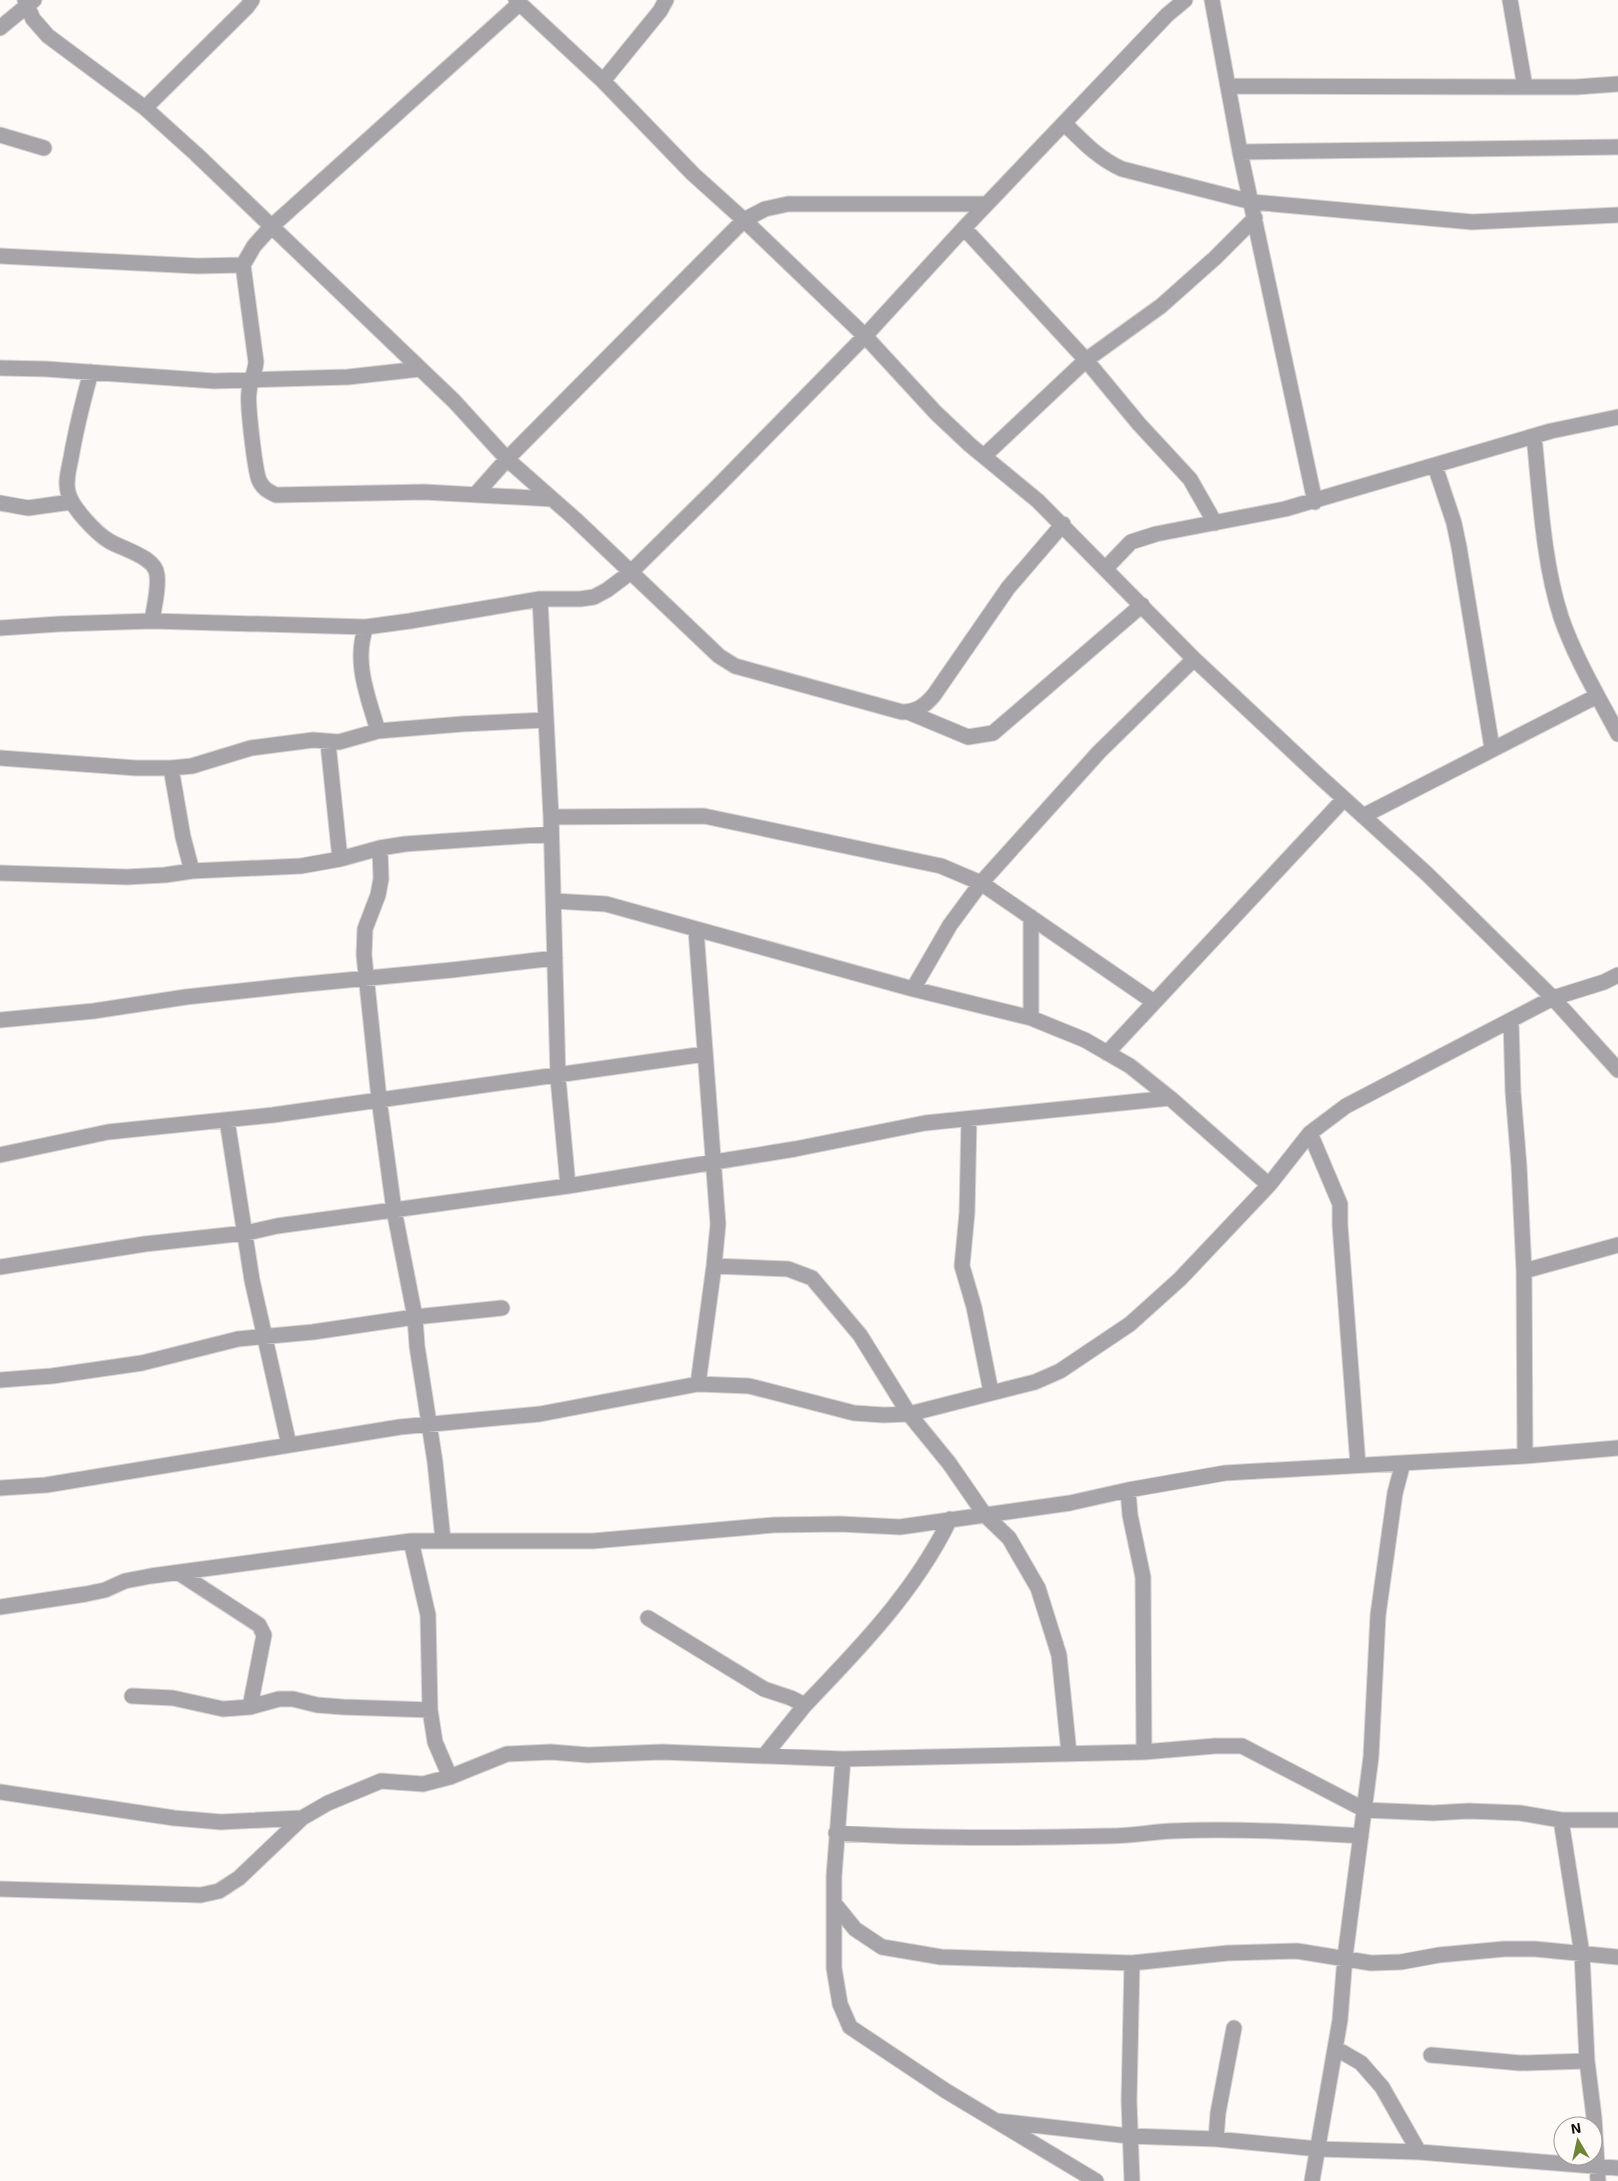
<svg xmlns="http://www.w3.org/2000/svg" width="1618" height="2181" font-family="'Exo 2',sans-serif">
	<rect width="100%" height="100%" fill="#fefaf8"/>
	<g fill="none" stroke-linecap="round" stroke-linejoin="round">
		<defs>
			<path id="minor" d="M25 0 33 19 48 36 145 108 196 154 454 401 507 459 575 519 719 656 735 666 902 712C916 712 925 706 934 695L1008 588 1063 524
				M516 0 603 81 693 174 744 220 865 336 936 413 970 445 1038 501 1194 659 1318 775 1427 874 1553 998 1618 1070
				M1212 0 1240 152 1315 502
				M1510 0 1525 87
				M520 3 272 226 254 246 243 265 256 362C255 373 250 382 249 392 247 404 255 470 259 480 263 489 268 491 276 495L424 492 552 499
				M0 28 34 0
				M603 81 660 11 666 0
				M1228 86 1525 87H1576L1618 84
				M145 108 247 7 252 0
				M1064 123C1082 141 1098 158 1122 169L1252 202 1472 222 1618 215
				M0 135 44 148
				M1240 152 1618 147
				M964 228 1086 360 1139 424 1190 479 1215 523
				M0 256 197 266 243 265
				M0 368 46 369 214 381 348 377 420 369
				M91 372C83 401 76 429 71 458 69 469 65 481 68 492 71 507 96 533 109 541 122 549 156 557 157 575 159 589 154 606 152 621
				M1534 436C1540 494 1543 562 1561 617 1575 658 1598 696 1618 734
				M984 456 1086 360 1161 306 1215 258 1255 218
				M1435 466 1454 523 1459 547 1492 748
				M476 494 507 459 744 220 765 209 788 204H987
				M0 503 28 508 71 502
				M1106 568 1131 542 1156 534 1285 509 1551 431 1618 417
				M540 599 551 817 558 1078 568 1186
				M366 627C353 661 368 697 378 731
				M0 628 59 624 152 621 366 627 410 621 540 599H580L594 597 607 590 631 572 718 486 865 336 964 228 1167 15 1185 0
				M908 712 968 737 993 733 1142 605
				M328 743 340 859
				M0 758 136 768H171L192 766 251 748 313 740 339 742 378 731 462 724 546 720
				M171 768 183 837 192 871
				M1363 816 1597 696
				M551 817 704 816 941 866 981 883 1154 1002
				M380 848 381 879 378 895 365 929 364 955 379 1099 394 1210 415 1317 417 1346 435 1462 443 1540
				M0 873 127 877 165 875 192 871 301 866 340 859 380 848 405 844 551 834
				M554 901 606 904 913 989 1031 1018 1085 1040 1130 1066 1170 1098 1269 1185
				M1031 917V1018
				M696 930 718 1224 714 1266 698 1384
				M913 989 950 925 981 883 1099 752 1194 659
				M0 1020 94 1011 186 997 296 985 452 970 555 958
				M1511 1020 1513 1092 1519 1166 1524 1271 1525 1456
				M1107 1053 1344 799
				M969 1119 967 1213 962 1266 974 1307 991 1392
				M227 1120 252 1280 289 1445
				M1310 1133 1340 1204V1225L1358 1465
				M0 1155 108 1132 273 1115 705 1054
				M714 1266 788 1269 812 1278 860 1335 909 1414 949 1463 985 1515 1009 1538 1038 1588 1059 1655 1069 1753
				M0 1267 145 1244 246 1233 277 1226 568 1186 690 1166 795 1149 925 1123 1170 1098
				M1524 1271 1618 1245
				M0 1380 52 1376 142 1363 238 1339 313 1332 415 1317 502 1308
				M0 1488 46 1485 400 1427 540 1414 698 1384 749 1386 854 1413 883 1415 909 1414 1035 1382 1060 1371 1130 1324 1180 1279 1269 1185 1310 1133 1346 1106 1553 998 1604 982 1618 975
				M1128 1490 1130 1515 1143 1577 1144 1752
				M411 1541 428 1615 430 1710 435 1742 450 1777
				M179 1573 259 1625 264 1635 250 1707
				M0 1607 86 1594 105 1590 125 1581 151 1576 411 1541H593L774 1525 840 1524 900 1527 1070 1503 1128 1490 1225 1473 1525 1456 1618 1448
				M648 1618 764 1689 791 1698 805 1705 764 1756
				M132 1696 173 1698 223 1709 250 1707 279 1699H293L317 1705 343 1707 430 1710
				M805 1705C859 1649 916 1590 950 1519
				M843 1759 834 1876V1968L840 2004 850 2027 946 2091 1096 2181
				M0 1792 174 1818 221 1822 302 1818
				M1561 1820 1582 1954 1587 2061 1594 2117 1598 2181
				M836 1833C927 1839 1018 1838 1108 1836 1130 1836 1151 1832 1172 1831 1235 1828 1298 1832 1361 1836
				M0 1889 201 1895 219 1891 239 1878 302 1818 328 1803 381 1781 423 1784 450 1777 507 1754 551 1752 588 1755 662 1752 843 1759 1144 1752 1215 1746H1242L1365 1810 1433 1813 1469 1811 1520 1813 1561 1820H1618
				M834 1903 855 1929 882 1947 941 1957 1132 1963 1228 1953 1297 1951 1371 1963 1401 1962 1439 1955 1504 1949H1535L1618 1957
				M1132 1963 1129 2101 1132 2181
				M1337 2049 1361 2063 1382 2087 1419 2152
				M1431 2055 1520 2063 1587 2061
				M997 2121 1129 2136 1216 2139 1318 2149 1419 2152 1618 2168
				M1216 2139 1218 2113 1234 2028
				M1312 2181 1340 2020 1345 1957 1371 1757 1378 1615 1395 1493 1403 1463"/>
		</defs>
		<use href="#minor" stroke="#d8d4d2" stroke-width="17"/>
		<use href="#minor" stroke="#a6a4a8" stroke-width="15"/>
	</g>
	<g transform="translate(1578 2141) rotate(351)"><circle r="24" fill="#fefaf8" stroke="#9e9a98"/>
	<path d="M0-4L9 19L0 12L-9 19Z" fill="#6f8536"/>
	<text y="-8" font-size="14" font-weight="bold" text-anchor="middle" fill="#0e0b09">N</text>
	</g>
</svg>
